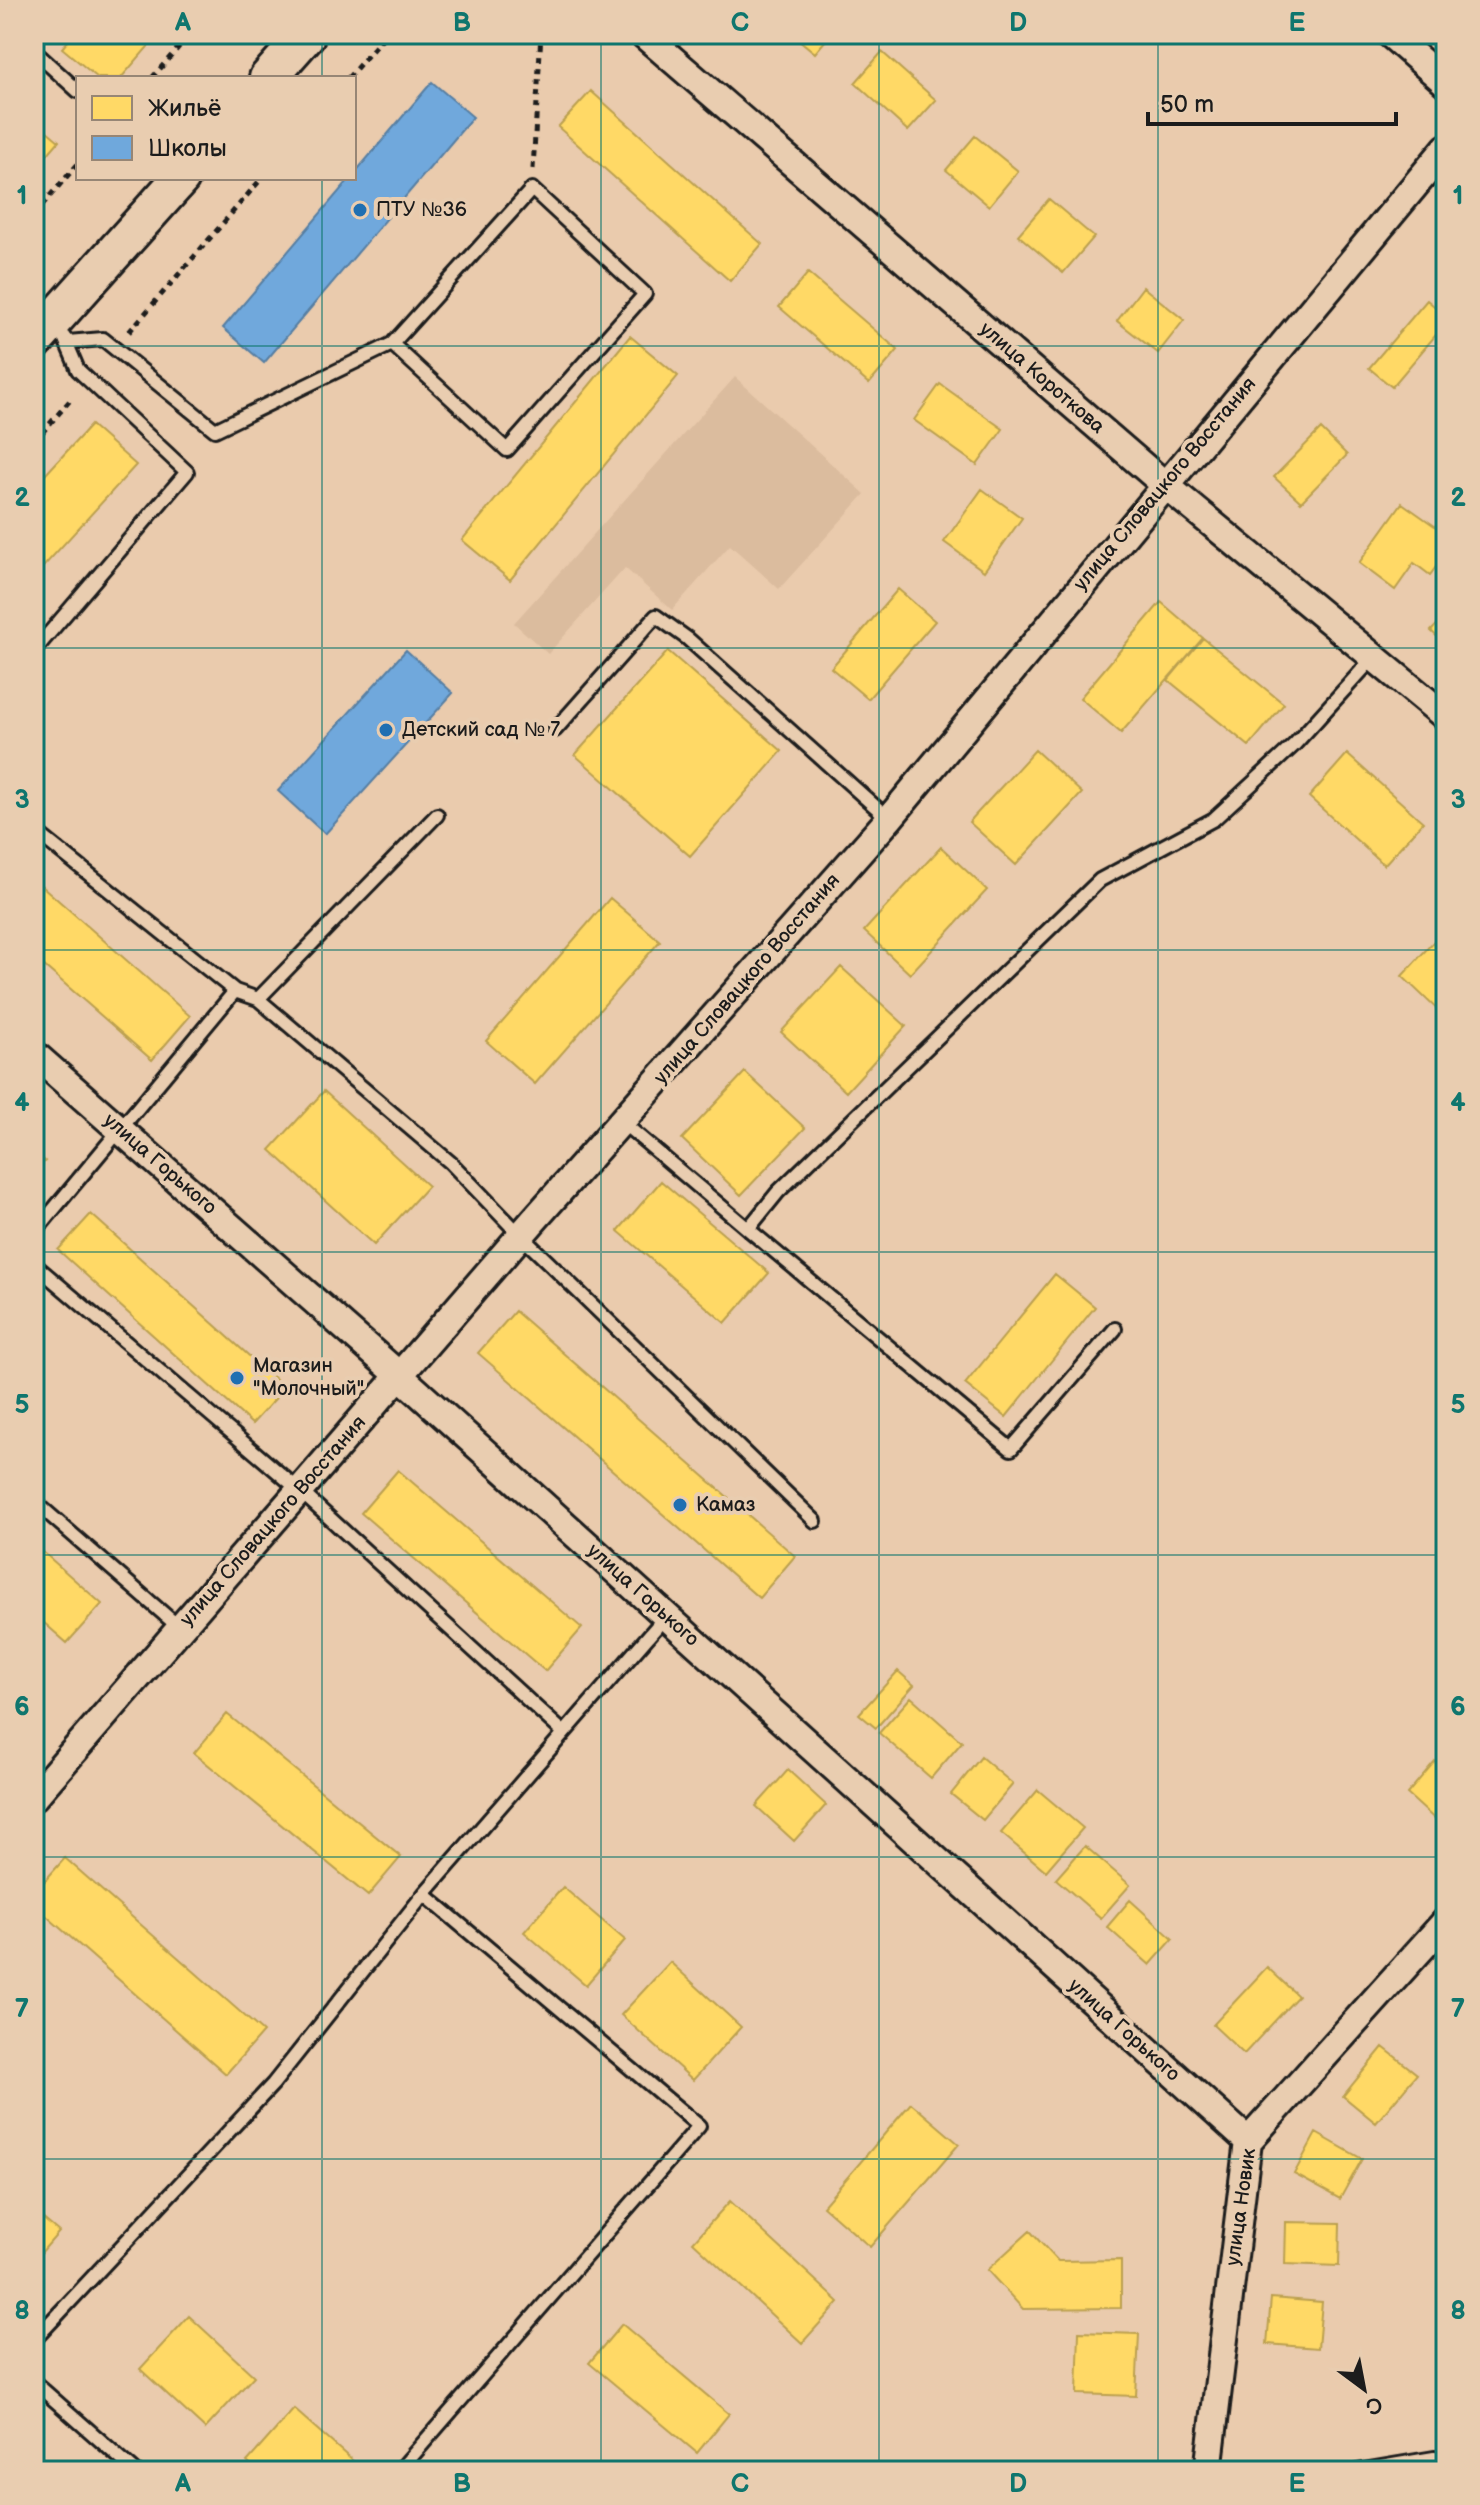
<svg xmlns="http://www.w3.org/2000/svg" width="1480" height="2505" viewBox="0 0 1480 2505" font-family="'Balsamiq Sans',sans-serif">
	<rect width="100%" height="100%" fill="#eacbad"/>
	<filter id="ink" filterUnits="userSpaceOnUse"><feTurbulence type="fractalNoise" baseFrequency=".0125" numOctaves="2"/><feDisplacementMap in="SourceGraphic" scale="16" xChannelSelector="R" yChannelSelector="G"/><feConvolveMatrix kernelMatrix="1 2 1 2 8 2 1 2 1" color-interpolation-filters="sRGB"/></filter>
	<g filter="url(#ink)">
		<!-- built -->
		<path fill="#dbbc9e" d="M735 377 865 494 779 589 730 545 672 610 625 568 548 654 514 623Z"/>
		<!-- homes -->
		<path fill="#ffd966" stroke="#bba050" stroke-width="2" d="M74 34H159L121 78H98L62 48Z
			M792 34H831L815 53Z
			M882 52 936 100 908 131 855 83Z
			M591 91 762 244 730 281 558 127Z
			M34 120 59 141 34 170Z
			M975 136 1018 171 989 206 946 170Z
			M1049 199 1094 237 1063 273 1018 235Z
			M808 273 898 350 869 384 779 307Z
			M1143 287 1184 320 1158 353 1117 321Z
			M1427 300 1446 316V323L1392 387 1369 368Z
			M630 336 678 376 510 580 462 540Z
			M940 384 1003 429 977 465 914 420Z
			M91 425 136 465 34 577V487Z
			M1321 429 1347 455 1301 502 1274 477Z
			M982 489 1022 518 984 571 944 542Z
			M1402 503 1446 534V553L1430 575 1414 563 1395 590 1359 563Z
			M898 589 935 621 868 699 831 668Z
			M1161 602 1203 638 1121 733 1080 698Z
			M1446 615V645L1431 631Z
			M1203 638 1284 704 1249 746 1168 680Z
			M668 651 782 751 690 856 575 755Z
			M1035 750 1082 793 1016 865 969 822Z
			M1347 754 1423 822 1384 865 1309 797Z
			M941 847 987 890 910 974 864 931Z
			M34 879 190 1016 152 1060 34 957Z
			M610 898 660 941 535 1084 486 1041Z
			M1436 939 1446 948V1018L1402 976Z
			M841 967 906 1026 846 1092 781 1032Z
			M745 1072 805 1128 741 1195 682 1139Z
			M324 1091 428 1186 374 1245 270 1150Z
			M34 1152 45 1161 34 1173Z
			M661 1181 769 1273 725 1323 618 1231Z
			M91 1214 285 1388 252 1424 58 1250Z
			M1055 1274 1095 1307 1006 1417 965 1384Z
			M515 1311 795 1556 759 1598 478 1353Z
			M398 1470 582 1628 545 1671 361 1513Z
			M34 1544 102 1604 67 1643 34 1614Z
			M898 1671 914 1685 876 1728 859 1714Z
			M911 1697 962 1742 931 1778 879 1733Z
			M227 1714 401 1857 368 1896 194 1753Z
			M981 1757 1013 1784 983 1820 951 1794Z
			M1435 1761 1446 1771V1813L1438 1822 1407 1794Z
			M788 1770 826 1805 794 1841 756 1806Z
			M1038 1790 1083 1828 1046 1871 1001 1833Z
			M1085 1846 1130 1885 1101 1918 1056 1879Z
			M65 1858 263 2032 226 2074 34 1905V1893Z
			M563 1887 625 1940 586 1985 524 1932Z
			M1130 1900 1173 1939 1150 1965 1107 1927Z
			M670 1962 741 2027 693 2080 621 2015Z
			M1267 1967 1298 1996 1244 2054 1213 2025Z
			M1383 2047 1417 2074 1376 2123 1343 2096Z
			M911 2103 959 2144 870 2247 823 2206Z
			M1316 2133 1362 2159 1340 2199 1294 2174Z
			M730 2201 839 2302 802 2343 693 2242Z
			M34 2211 59 2232 34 2261Z
			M1286 2222 1340 2223 1339 2266 1285 2264Z
			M1030 2231 1058 2261 1121 2260V2308L1023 2309 987 2270Z
			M1271 2298 1322 2302 1318 2348 1267 2344Z
			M189 2316 254 2376 205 2429 140 2369Z
			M622 2324 729 2414 697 2453 589 2363Z
			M1079 2332 1139 2334 1136 2396 1077 2394Z
			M294 2409 362 2469 361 2471H257L247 2462Z
			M34 2451 57 2471H34Z"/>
		<!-- schools -->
		<path fill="#6fa8dc" stroke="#567ea2" stroke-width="2" d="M432 82 473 117 264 363 223 328Z
			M406 650 453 693 325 834 278 791Z"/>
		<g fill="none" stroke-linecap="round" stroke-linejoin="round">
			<!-- service casing -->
			<g stroke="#1c1c1c" stroke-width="18">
				<path id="service" d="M34 51 78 91
					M68 342 103 339 215 430 392 344 532 189 645 294 507 450 392 344
					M34 651 187 472 78 370 64 337
					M555 730 656 616 688 639 889 819
					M34 830 235 991
					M258 999 437 815
					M622 1122 748 1229 778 1192 1100 880 1214 819 1294 745 1374 657
					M748 1229 1011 1449 1115 1329
					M34 1233 235 991 258 999 451 1163 521 1236 815 1521
					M34 1264 299 1490 564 1733
					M34 1501 180 1628
					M34 2340 273 2084 424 1894
					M34 2382 135 2471
					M399 2471 699 2126 424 1894 666 1616
					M1357 2471 1434 2458 1446 2460"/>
			</g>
			<!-- minor casing -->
			<g stroke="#1c1c1c" stroke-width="32">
				<path id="minor" d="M643 34 1164 484 1446 717
					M1390 34 1446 83
					M34 1054 400 1376 1248 2141
					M34 1797 534 1220 889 819 1446 148
					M1208 2471 1248 2141 1446 1921"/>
			</g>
			<!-- secondary casing -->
			<g stroke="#1c1c1c" stroke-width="42">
				<path id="secondary" d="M268 78 307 34
					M34 342 181 178"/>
			</g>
			<!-- path -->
			<path stroke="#1c1c1c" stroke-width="5" stroke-dasharray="6 6" stroke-linecap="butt" d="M152 78 190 34
				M348 78 386 34
				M533 169 541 34
				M34 214 78 164
				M129 332 262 178
				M34 442 73 397"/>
			<!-- service -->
			<use href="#service" stroke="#e9cdb0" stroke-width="12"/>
			<!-- minor -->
			<use href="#minor" stroke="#e9cdb0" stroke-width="26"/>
			<!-- secondary -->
			<use href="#secondary" stroke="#e9cdb0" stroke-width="36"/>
		</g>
	</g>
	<!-- grid -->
	<path fill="none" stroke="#0f766e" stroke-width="2" stroke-opacity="0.55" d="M322 34V78M601 34V2471M879 34V2471M1158 34V2471M322 178V2471M34 346H1446M34 648H1446M34 950H1446M34 1252H1446M34 1555H1446M34 1857H1446M34 2159H1446"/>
	<!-- markers -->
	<g fill="#1f6fb2" stroke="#e9cdb0" stroke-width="3">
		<circle cx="360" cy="210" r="8"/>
		<circle cx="386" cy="730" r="8"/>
		<circle cx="237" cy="1378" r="8"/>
		<circle cx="680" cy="1505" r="8"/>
	</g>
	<g text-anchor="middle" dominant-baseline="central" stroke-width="8" stroke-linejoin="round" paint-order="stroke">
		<!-- poi labels -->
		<g font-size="20" fill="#1c1c1c" stroke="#e9cdb0" text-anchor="start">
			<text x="376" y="210">ПТУ №36</text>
			<text x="402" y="730">Детский сад № 7</text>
			<text x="253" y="1366">Магазин<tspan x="253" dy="23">"Молочный"</tspan></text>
			<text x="696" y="1505">Камаз</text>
		</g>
		<!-- street labels -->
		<g font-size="20" fill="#1c1c1c" stroke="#e9cdb0">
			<text transform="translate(1042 378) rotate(41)">улица Короткова</text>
			<text transform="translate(1165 484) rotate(-50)">улица Словацкого Восстания</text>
			<text transform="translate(747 979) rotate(-49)">улица Словацкого Восстания</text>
			<text transform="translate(160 1164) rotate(41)">улица Горького</text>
			<text transform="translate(273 1521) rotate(-49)">улица Словацкого Восстания</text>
			<text transform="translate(643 1595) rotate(42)">улица Горького</text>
			<text transform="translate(1124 2030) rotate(42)">улица Горького</text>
			<text transform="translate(1241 2207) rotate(-82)">улица Новик</text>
		</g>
	</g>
	<!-- margin -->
	<rect width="1480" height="2505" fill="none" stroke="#e9cdb0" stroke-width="88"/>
	<!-- legend -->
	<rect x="76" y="76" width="280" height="104" fill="#e9cdb0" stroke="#978675" stroke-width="2"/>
	<rect x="92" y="96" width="40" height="24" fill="#ffd966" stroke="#978675" stroke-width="2"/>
	<text x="148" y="116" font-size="24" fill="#1c1c1c">Жильё</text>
	<rect x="92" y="136" width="40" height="24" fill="#6fa8dc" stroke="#978675" stroke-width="2"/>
	<text x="148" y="156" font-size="24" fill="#1c1c1c">Школы</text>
	<!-- north arrow -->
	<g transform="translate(1364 2389) rotate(148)" stroke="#e9cdb0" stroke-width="6" paint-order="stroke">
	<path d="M0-6L14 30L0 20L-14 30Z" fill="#1c1c1c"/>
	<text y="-12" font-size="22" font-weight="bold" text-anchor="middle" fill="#1c1c1c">С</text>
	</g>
	<!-- scale -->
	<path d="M1148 112v12h248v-12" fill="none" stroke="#1c1c1c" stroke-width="4"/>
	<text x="1160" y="112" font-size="24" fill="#1c1c1c" stroke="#e9cdb0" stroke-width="6" paint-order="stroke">50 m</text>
	<rect x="44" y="44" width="1392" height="2417" fill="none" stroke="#0f766e" stroke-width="3"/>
	<g font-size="26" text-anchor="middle" font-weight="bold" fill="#0f766e">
		<text x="183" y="31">A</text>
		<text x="462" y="31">B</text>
		<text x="740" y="31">C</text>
		<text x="1018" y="31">D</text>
		<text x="1297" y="31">E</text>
		<text x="22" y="204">1</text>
		<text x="1458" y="204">1</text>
		<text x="22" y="506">2</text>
		<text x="1458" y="506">2</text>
		<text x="22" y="808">3</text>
		<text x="1458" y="808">3</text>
		<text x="22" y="1111">4</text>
		<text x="1458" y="1111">4</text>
		<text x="22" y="1413">5</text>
		<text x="1458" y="1413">5</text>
		<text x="22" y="1715">6</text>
		<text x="1458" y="1715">6</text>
		<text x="22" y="2017">7</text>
		<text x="1458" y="2017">7</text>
		<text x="22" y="2319">8</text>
		<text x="1458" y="2319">8</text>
		<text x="183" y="2492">A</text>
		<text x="462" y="2492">B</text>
		<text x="740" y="2492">C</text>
		<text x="1018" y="2492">D</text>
		<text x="1297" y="2492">E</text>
	</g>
</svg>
